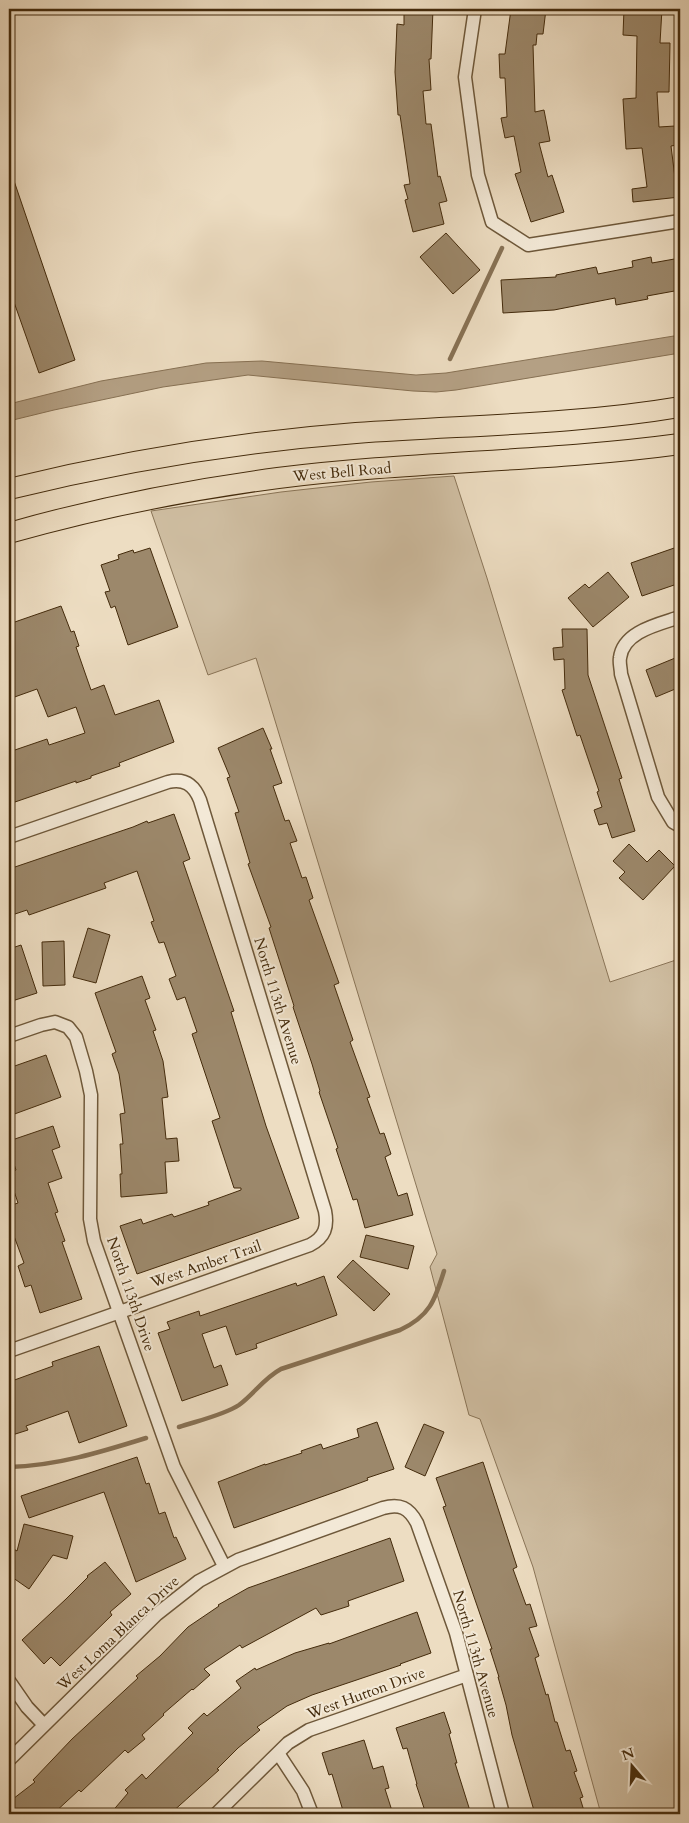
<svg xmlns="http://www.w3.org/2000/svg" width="689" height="1823" viewBox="0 0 689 1823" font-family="Cardo,serif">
	<rect width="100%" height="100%" fill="#edddc2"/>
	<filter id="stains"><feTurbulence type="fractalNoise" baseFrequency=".004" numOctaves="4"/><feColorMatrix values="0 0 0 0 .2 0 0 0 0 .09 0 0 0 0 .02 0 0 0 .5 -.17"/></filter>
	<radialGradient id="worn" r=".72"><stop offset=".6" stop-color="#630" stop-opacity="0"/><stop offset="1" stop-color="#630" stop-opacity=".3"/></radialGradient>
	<!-- green -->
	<path fill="#d0bfa3" stroke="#8a7558" d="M454 476 487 578 610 982 679 959 680 954V1814H601L533 1567 480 1419 469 1415 430 1267 437 1254 256 658 208 675 151 511 281 492 371 482Z"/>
	<!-- water -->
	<path fill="#b4a084" stroke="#877154" d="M680 335V353L456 390 436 392 413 391 248 375 163 387 54 410 9 421V404L101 381 206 363 262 361 416 375 446 373Z"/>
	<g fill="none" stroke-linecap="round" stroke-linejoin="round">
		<!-- stream -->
		<path stroke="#877154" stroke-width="4.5" d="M450 359 502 248
			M179 1427C197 1421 224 1415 239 1405 254 1394 264 1378 281 1369L400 1330C430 1316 435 1300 444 1271
			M9 1467C56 1466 101 1452 146 1438"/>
	</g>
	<!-- building -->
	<path fill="#9c886b" stroke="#442b0c" d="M404 9H433L431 59H429L431 90 423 91 426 124H431L438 177 440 176 447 201 439 203 444 224 413 232 405 200 408 199 404 185 410 184 400 115H398L395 72 397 24 404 25Z
		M511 9H546L543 34H537L536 45H533L535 112 544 110 550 141 539 143 548 177 552 175 564 212 531 222 515 174 521 172 514 136 505 138 501 118 507 117 505 78H500L499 54H505Z
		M624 9H662L660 43H670L669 92H657L659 127 675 126 677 145 671 146 675 178H680V197L633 202 632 189 647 187 642 148 626 149 623 99 636 98 637 36 623 35Z
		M9 172H11L75 360 39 373 9 288Z
		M446 233 480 270 453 294 420 257Z
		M651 257 652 263 680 258V290L647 296 648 299 616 305 615 298 554 310 503 313 501 280 556 277V275L596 267 598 274 633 267 632 261Z
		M680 546V583L642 596 631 563Z
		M150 548 178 627 128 645 115 606 111 608 105 592 110 591 101 565 119 559 118 555 133 550 134 553Z
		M608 572 629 597 593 627 568 598 585 584 589 588Z
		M61 606 71 632 74 631 79 646 76 647 91 690 104 685 115 715 159 700 174 742 119 763 120 766 91 776V778L76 783V781L15 802 9 785V752L47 739 49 745 85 733 76 707 48 717 37 689 9 699V624Z
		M562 629H587L588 675 622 778 619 779 635 831 612 838 607 823 599 825 594 810 602 807 597 792 599 791 580 735 577 736 562 690 565 689 564 659 554 660 553 648 563 647Z
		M680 656V687L656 697 646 670Z
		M263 728 272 749H270L282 783 273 786 285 821 289 820 297 841 290 843 302 878 306 877 313 898 309 900 339 983 334 985 353 1040 350 1042 370 1097 367 1098 380 1134 384 1133 391 1154 385 1157 398 1196 407 1193 413 1215 365 1228 357 1199 353 1200 336 1149 338 1148 319 1092 320 1091 312 1064 293 1007 294 1006 269 928 271 927 248 864 250 863 235 813 239 812 227 778 230 777 218 748Z
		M174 814 190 859 183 862 234 1011 231 1012 266 1126 299 1218 137 1274 120 1226 141 1219 143 1224 172 1214 174 1217 209 1205 208 1202 241 1190V1188H234L212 1121 220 1118 192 1034 197 1032 185 997 177 1000 169 979 176 976 164 942 159 943 151 922 154 921 137 871 104 883 106 888 29 915 27 910 9 916V869L133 827 147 821 148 823Z
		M629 844 647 862 659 850 675 866 643 900 619 878 625 872 613 861Z
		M88 928 110 935 96 983 73 977Z
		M64 941 65 985 43 986 42 942Z
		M21 945 37 993 9 1002V949Z
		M142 976 150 998 145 1000 156 1030 153 1031 163 1061 168 1097 162 1098 166 1139 177 1138 179 1161 165 1162 167 1193 121 1197 120 1174H122L120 1144H123L120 1114 125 1113 119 1074 112 1054 116 1052 95 993Z
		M46 1055 61 1097 9 1116V1068Z
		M53 1126 60 1147 52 1150 62 1178 48 1183 58 1212 55 1213 65 1241 62 1242 82 1299 40 1313 31 1285 25 1287 18 1266 24 1263 11 1228 9 1229V1206L18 1203 9 1176V1173L16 1170 9 1149V1141Z
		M366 1235 414 1246 408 1269 360 1257Z
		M353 1260 390 1294 374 1311 337 1277Z
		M324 1276 337 1315 256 1344 257 1348 236 1355 226 1326 202 1334 214 1368 221 1365 228 1385 182 1401 158 1333 170 1329 167 1322 199 1311 200 1316 296 1283 297 1286Z
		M99 1346 127 1426 79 1443 68 1411 26 1426 28 1430 9 1436V1382L53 1366 52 1362Z
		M377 1422 394 1469 367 1478 368 1480 338 1491 234 1528 218 1482 265 1464V1465L302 1453 301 1451 321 1444 323 1449 359 1437 357 1429Z
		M424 1424 444 1432 425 1476 405 1467Z
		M137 1457 146 1484 149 1483 159 1514 165 1512 174 1538 176 1537 186 1559 136 1582 104 1492 29 1518 21 1496Z
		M483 1462 517 1567 513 1569 526 1605 530 1604 537 1626 529 1628 539 1656 535 1658 546 1695 548 1694 555 1722H557L566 1751 570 1750 577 1771 574 1772 583 1797 580 1798 585 1814H535L512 1735 506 1705 498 1677H499L490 1649H492L443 1507 446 1506 436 1478Z
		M24 1524 73 1536 67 1559 53 1555 29 1589 9 1575V1546L17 1551Z
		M390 1538 404 1581 348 1601 349 1606 321 1615 316 1608 242 1648 240 1645 204 1669 210 1675 193 1690 192 1689 163 1714 164 1715 142 1735 145 1739 128 1753 125 1750 81 1792 79 1790 53 1814H15L9 1806V1802L35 1782 33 1780 72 1739 138 1678 136 1676 160 1656 188 1627 219 1606 218 1605 248 1588Z
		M105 1562 131 1594 110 1612 112 1615 60 1666 51 1657 44 1664 22 1640 66 1599 88 1577 87 1576Z
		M417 1612 431 1653 400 1664 401 1665 312 1695 287 1706 257 1727 260 1730 238 1748 217 1769 219 1770 170 1814H110L128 1793 125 1790 142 1774 146 1779 193 1733 188 1728 204 1713 207 1716 241 1688 236 1681 255 1668 256 1670 295 1653 329 1643V1644Z
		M444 1712 451 1733 449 1734 457 1763H455L471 1814H426L416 1784H417L407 1748 403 1749 396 1728Z
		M364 1740 373 1769 383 1766 389 1788 385 1789 393 1814H344L332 1774 329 1775 322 1753Z"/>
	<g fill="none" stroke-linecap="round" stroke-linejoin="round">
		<!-- minor casing -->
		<g stroke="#6e583a" stroke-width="15">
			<path id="minor" d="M475 9 465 77 478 175 492 222 528 245 680 221
				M680 617C660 624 623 631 620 658 619 663 621 669 621 674L658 797 673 822 680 826
				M9 837 168 782C184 778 194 785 200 800L325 1211C328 1227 325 1237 310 1245L9 1351
				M9 1036 41 1025 55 1022 68 1027 76 1037 86 1071 91 1095 90 1219 94 1241 174 1467 224 1566
				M9 1681 27 1707 44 1725
				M278 1753 303 1791 312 1814
				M9 1760 157 1614 199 1581 238 1560 383 1508C400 1503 409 1508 417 1523L456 1633 503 1814
				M216 1814 288 1743 309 1730 467 1675"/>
		</g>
		<!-- primary casing -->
		<g stroke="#442b0c" stroke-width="22">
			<path id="primary" d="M9 489C123 461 238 442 356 433 464 425 573 425 680 407
				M9 533C97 508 187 490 278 478 412 461 547 462 680 444"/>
		</g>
		<!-- minor -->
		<use href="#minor" stroke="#f3e9d7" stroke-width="12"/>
		<!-- primary -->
		<use href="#primary" stroke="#edddc2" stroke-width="20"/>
	</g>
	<g text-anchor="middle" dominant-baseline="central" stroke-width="4" stroke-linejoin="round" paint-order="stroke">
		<!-- street labels -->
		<g font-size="15" fill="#442b0c" stroke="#f3e9d7">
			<text transform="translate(342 472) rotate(-5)">West Bell Road</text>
			<text transform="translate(278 1001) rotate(73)">North 113th Avenue</text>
			<text transform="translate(206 1264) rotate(-19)">West Amber Trail</text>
			<text transform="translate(131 1294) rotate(71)">North 113th Drive</text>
			<text transform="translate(118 1633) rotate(-43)">West Loma Blanca Drive</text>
			<text transform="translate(476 1654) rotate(74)">North 113th Avenue</text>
			<text transform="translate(366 1693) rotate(-20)">West Hutton Drive</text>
		</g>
	</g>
	<!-- margin -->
	<rect width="689" height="1823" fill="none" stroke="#edddc2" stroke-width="30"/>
	<rect x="10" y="10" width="669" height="1803" fill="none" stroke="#442b0c" stroke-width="2.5"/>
	<rect x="15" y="15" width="659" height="1793" fill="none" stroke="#442b0c"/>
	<!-- north arrow -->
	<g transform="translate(632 1766) rotate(341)" stroke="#f3e9d7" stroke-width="4" paint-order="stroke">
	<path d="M0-4L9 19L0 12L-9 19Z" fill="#442b0c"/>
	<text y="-8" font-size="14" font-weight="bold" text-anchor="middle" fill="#442b0c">N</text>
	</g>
	<rect width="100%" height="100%" filter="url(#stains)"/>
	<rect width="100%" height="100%" fill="url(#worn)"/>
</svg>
